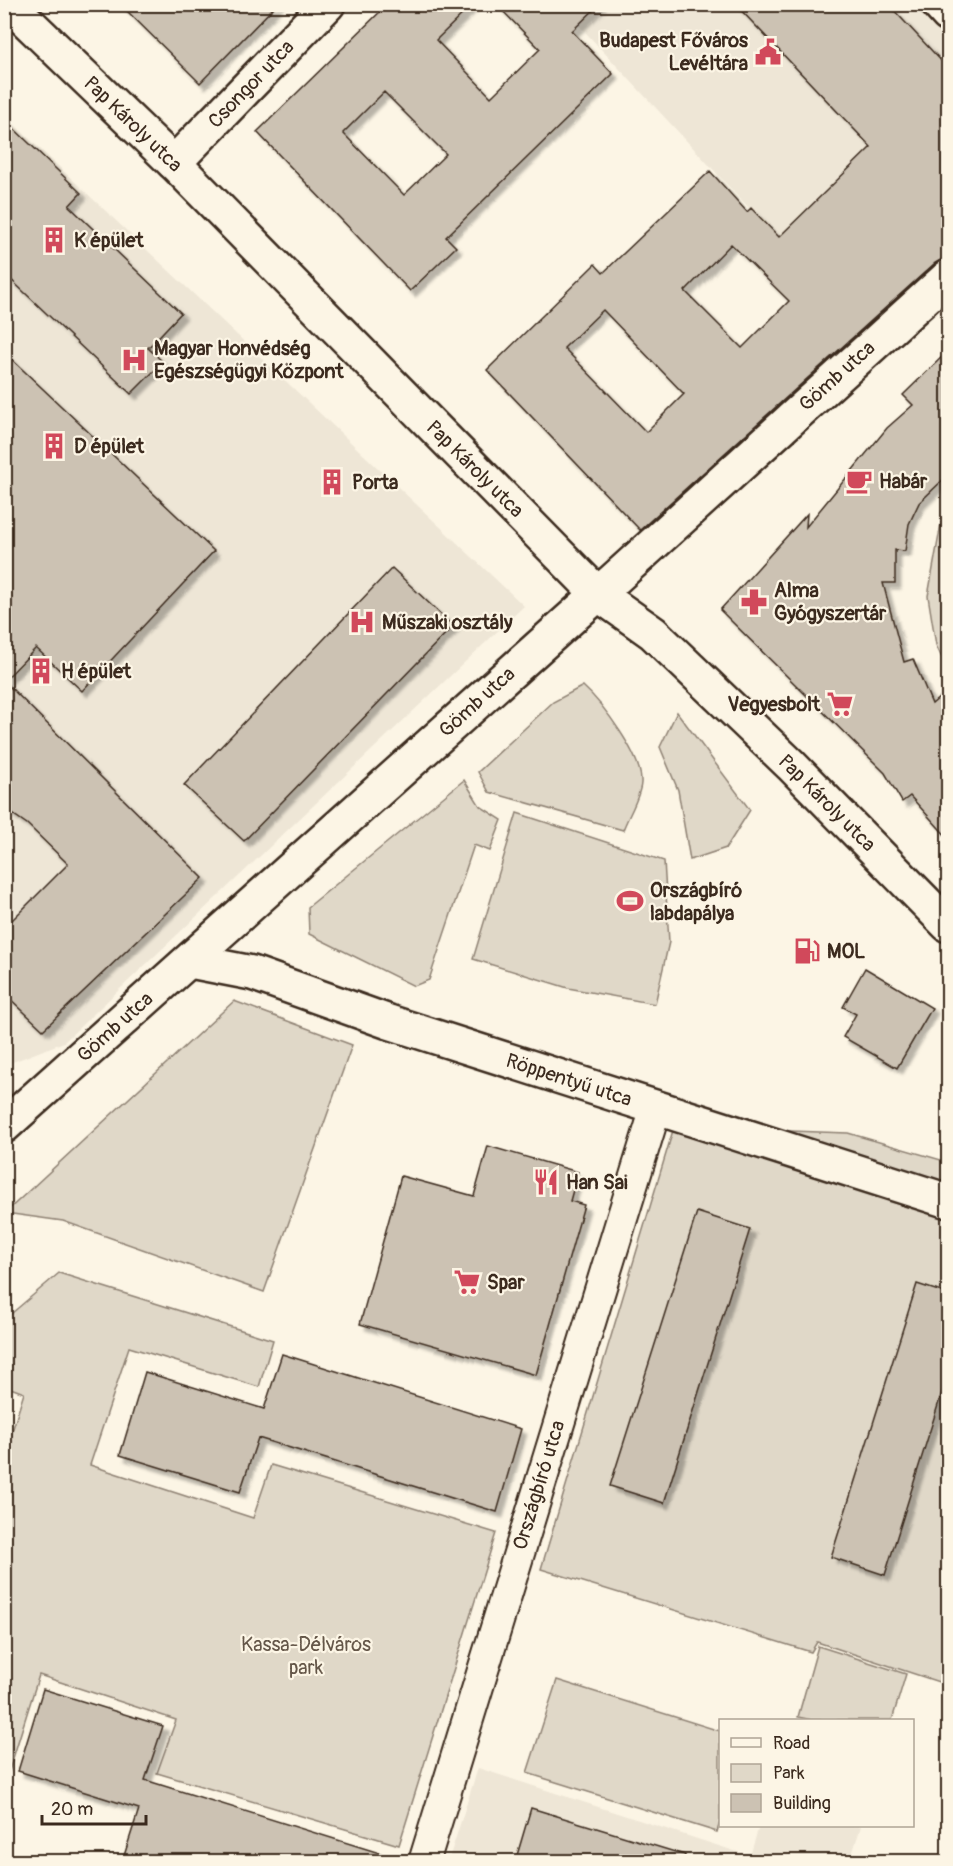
<svg xmlns="http://www.w3.org/2000/svg" width="953" height="1866" viewBox="0 0 953 1866" font-family="Pangolin,sans-serif">
	<defs>
		<filter id="shadow"><feDropShadow dx="5.5" dy="5.5" stdDeviation="1.5" flood-color="#0004"/></filter>
	</defs>
	<rect width="100%" height="100%" fill="#fcf5e5"/>
	<filter id="ink" filterUnits="userSpaceOnUse"><feTurbulence type="fractalNoise" baseFrequency=".0167" numOctaves="2"/><feDisplacementMap in="SourceGraphic" scale="12" xChannelSelector="R" yChannelSelector="G"/><feConvolveMatrix kernelMatrix="1 2 1 2 8 2 1 2 1" color-interpolation-filters="sRGB"/></filter>
	<g filter="url(#ink)">
		<!-- built -->
		<path fill="#eee6d6" d="M560 5H948V299L886 355Z
			M4 115 524 606 64 1042 5 1065Z
			M478 1768 750 1856 759 1826H861L850 1861 448 1862Z"/>
		<!-- green -->
		<path fill="#e0d8c8" stroke="#8e8173" stroke-width="1.5" d="M948 514V671L936 645 928 596 941 524Z
			M583 686C602 703 643 757 641 783 640 798 628 816 623 830L489 792 478 772 553 702Z
			M677 712 750 810 726 848 690 860 678 790 660 747Z
			M464 780 480 806 502 820 490 851 474 845 429 980 414 986 309 934 308 907Z
			M517 813 664 861 669 942 655 1004 568 988 473 959Z
			M234 1001 352 1045 264 1292 63 1221 5 1213Z
			M674 1127 848 1133 948 1162V1685L817 1642 811 1652 541 1569Z
			M59 1273 273 1340 259 1387 129 1347 90 1465 253 1518 271 1465 496 1533 399 1845 157 1773 176 1720 39 1675 9 1771 5 1770V1454L24 1393 5 1386V1319Z
			M818 1646 906 1674 892 1720H812L798 1717Z
			M557 1680 720 1731V1822L717 1832 527 1773Z"/>
		<!-- building -->
		<path fill="#ccc2b3" stroke="#3b2a1e" stroke-width="1.5" fill-rule="evenodd" filter="url(#shadow)" d="M120 4H277L200 83Z
			M388 4H473L436 40 491 97 540 49 496 4H600L572 31 613 74 446 237 456 247 410 291 257 132ZM384 92 446 154 404 195 343 133Z
			M735 4H888L948 68V256L935 263 640 530 487 370 595 264 603 273 710 171 747 212 751 208 779 237 871 147ZM731 244 789 301 742 348 685 291ZM603 310 684 394 646 432 564 348Z
			M4 119 81 193 69 206 181 313 148 348 163 362 131 394 4 273Z
			M948 351V475L919 503 909 524 905 551 895 550V583H883L904 662 913 659 932 704 948 690V838L910 796 902 802 885 773 720 610 807 514 806 527 887 428 913 405 903 395Z
			M4 352 214 551 82 691 36 648 4 681Z
			M392 568 453 626 244 841 184 785Z
			M4 681 203 878 43 1030 4 993V928L68 864 27 824 4 808Z
			M865 968 932 1008 897 1068 843 1037 856 1014 843 1007Z
			M488 1146 578 1172 570 1201 584 1205 536 1375 360 1324 401 1176 474 1196Z
			M697 1212 750 1229 664 1503 610 1486Z
			M917 1284 948 1294V1373L885 1575 831 1557Z
			M282 1354 521 1429 497 1512 258 1438 240 1492 120 1455 145 1372 264 1409Z
			M43 1689 163 1726 145 1780 386 1855 385 1862H122L139 1809 18 1771Z
			M531 1808 685 1855 684 1862H515Z"/>
		<g fill="none" stroke-linecap="round" stroke-linejoin="round">
			<!-- pedestrian casing -->
			<g stroke="#3b2a1e" stroke-width="34">
				<path id="pedestrian" d="M424 1862 656 1108"/>
			</g>
			<!-- minor casing -->
			<g stroke="#3b2a1e" stroke-width="38">
				<path id="minor" d="M938 4 948 15
					M174 163 328 4
					M598 594 948 277
					M190 961 252 973 389 1022 948 1201"/>
			</g>
			<!-- tertiary casing -->
			<g stroke="#3b2a1e" stroke-width="38">
				<path id="tertiary" d="M9 4 174 163 598 594 653 633 791 765 948 925
					M4 1126 598 594"/>
			</g>
			<!-- pedestrian -->
			<use href="#pedestrian" stroke="#fcf5e5" stroke-width="30"/>
			<!-- minor -->
			<use href="#minor" stroke="#fcf5e5" stroke-width="33"/>
			<!-- tertiary -->
			<use href="#tertiary" stroke="#fcf5e5" stroke-width="33"/>
		</g>
	</g>
	<!-- icons -->
	<defs>
		<g id="civic-bare" transform="scale(2.07)"><path d="M-.6-6.5H3V-4.5H.6V-3L4-1V1h2V6H-6V1h2V-1L-.6-3ZM-1.2 2.5V6h2.4V2.5Z" fill="#d1495b" stroke="#fcf5e5" stroke-width="2.5" paint-order="stroke"/></g>
		<g id="building-bare" transform="scale(2.07)"><path d="M-4-6H4V6H1V3H-1V6H-4ZM-2.5-4.3h1.7v1.8h-1.7ZM.8-4.3h1.7v1.8H.8ZM-2.5-1h1.7V.8h-1.7ZM.8-1h1.7V.8H.8Z" fill="#d1495b" stroke="#fcf5e5" stroke-width="2.5" paint-order="stroke"/></g>
		<g id="hospital-bare" transform="scale(2.07)"><path d="M-5-5h3v3.5h4V-5h3V5h-3V1.5h-4V5h-3Z" fill="#d1495b" stroke="#fcf5e5" stroke-width="2.5" paint-order="stroke"/></g>
		<g id="cafe-bare" transform="scale(2.07)"><path d="M-5.5-4.5H6V0H3Q3 3.5 0 3.5H-2.5Q-5.5 3.5-5.5 0ZM3-3.2v2h1.7v-2ZM-6 4.5H4V6H-6Z" fill="#d1495b" stroke="#fcf5e5" stroke-width="2.5" paint-order="stroke"/></g>
		<g id="pharmacy-bare" transform="scale(2.07)"><path d="M-2-6h4v4h4v4h-4v4h-4v-4h-4v-4h4Z" fill="#d1495b" stroke="#fcf5e5" stroke-width="2.5" paint-order="stroke"/></g>
		<g id="supermarket-bare" transform="scale(2.07)"><path d="M-6-5.5h2.5l.6 2H6L4.5 2H-2.5L-4.4-4H-6ZM-1.5 3.2a1.3 1.3 0 1 0 .1 0ZM3 3.2a1.3 1.3 0 1 0 .1 0Z" fill="#d1495b" stroke="#fcf5e5" stroke-width="2.5" paint-order="stroke"/></g>
		<g id="stadium-bare" transform="scale(2.07)"><path d="M0-5a6.5 5 0 1 0 0 10a6.5 5 0 1 0 0-10ZM-3.5-1.8h7v3.6h-7Z" fill="#d1495b" stroke="#fcf5e5" stroke-width="2.5" paint-order="stroke"/></g>
		<g id="fuel-bare" transform="scale(2.07)"><path d="M-5.5-6h7V0h2V4h1.3V-2.5L3-4.5l.8-.8L6-3V5H2.5V1h-1V6h-7ZM-4.2-4.7v3.2H.2V-4.7Z" fill="#d1495b" stroke="#fcf5e5" stroke-width="2.5" paint-order="stroke"/></g>
		<g id="restaurant-bare" transform="scale(2.07)"><path d="M-5-6h1v4h1v-4h1v4h1v-4h1v5L-1.5 .5V6h-2V.5L-5-1ZM5-6V6H3V1.5H1.5Q1.5-4 5-6Z" fill="#d1495b" stroke="#fcf5e5" stroke-width="2.5" paint-order="stroke"/></g>
	</defs>
	<g fill-rule="evenodd">
		<use href="#civic-bare" x="768" y="52"/>
		<use href="#building-bare" x="54" y="240"/>
		<use href="#hospital-bare" x="134" y="360"/>
		<use href="#building-bare" x="54" y="446"/>
		<use href="#cafe-bare" x="859" y="481"/>
		<use href="#building-bare" x="332" y="482"/>
		<use href="#pharmacy-bare" x="754" y="602"/>
		<use href="#hospital-bare" x="362" y="622"/>
		<use href="#building-bare" x="41" y="671"/>
		<use href="#supermarket-bare" x="840" y="704"/>
		<use href="#stadium-bare" x="630" y="901"/>
		<use href="#fuel-bare" x="807" y="951"/>
		<use href="#restaurant-bare" x="546" y="1182"/>
		<use href="#supermarket-bare" x="467" y="1282"/>
	</g>
	<g text-anchor="middle" dominant-baseline="central" stroke-width="4.5" stroke-linejoin="round" paint-order="stroke">
		<!-- poi labels -->
		<g font-size="20" font-weight="bold" fill="#3b2a1e" stroke="#fcf5e5" text-anchor="start">
			<text x="748" y="40" text-anchor="end">Budapest Főváros<tspan x="748" dy="23">Levéltára</tspan></text>
			<text x="74" y="240">K épület</text>
			<text x="154" y="348">Magyar Honvédség<tspan x="154" dy="23">Egészségügyi Központ</tspan></text>
			<text x="74" y="446">D épület</text>
			<text x="879" y="481">Habár</text>
			<text x="352" y="482">Porta</text>
			<text x="774" y="590">Alma<tspan x="774" dy="23">Gyógyszertár</tspan></text>
			<text x="382" y="622">Műszaki osztály</text>
			<text x="61" y="671">H épület</text>
			<text x="820" y="704" text-anchor="end">Vegyesbolt</text>
			<text x="650" y="890">Országbíró<tspan x="650" dy="23">labdapálya</tspan></text>
			<text x="827" y="951">MOL</text>
			<text x="566" y="1182">Han Sai</text>
			<text x="487" y="1282">Spar</text>
		</g>
		<!-- street labels -->
		<g font-size="20" fill="#3b2a1e" stroke="#fcf5e5">
			<text transform="translate(251 84) rotate(-46)">Csongor utca</text>
			<text transform="translate(133 124) rotate(44)">Pap Károly utca</text>
			<text transform="translate(837 376) rotate(-42)">Gömb utca</text>
			<text transform="translate(475 469) rotate(45)">Pap Károly utca</text>
			<text transform="translate(477 702) rotate(-42)">Gömb utca</text>
			<text transform="translate(827 803) rotate(45)">Pap Károly utca</text>
			<text transform="translate(115 1027) rotate(-42)">Gömb utca</text>
			<text transform="translate(569 1080) rotate(18)">Röppentyű utca</text>
			<text transform="translate(539 1485) rotate(-73)">Országbíró utca</text>
		</g>
		<!-- park labels -->
		<g font-size="20" fill="#645648" stroke="#fcf5e5">
			<text x="306" y="1644">Kassa-Délváros<tspan x="306" dy="23">park</tspan></text>
		</g>
	</g>
	<!-- margin -->
	<rect width="953" height="1866" fill="none" stroke="#fcf5e5" stroke-width="24"/>
	<rect x="12" y="12" width="929" height="1842" fill="none" stroke="#3b2a1e" stroke-width="2" filter="url(#ink)"/>
	<!-- legend -->
	<rect x="719" y="1719" width="195" height="108" fill="#fcf5e5" stroke="#afa495" stroke-width="1.5"/>
	<rect x="731" y="1738" width="30" height="9" fill="#fcf5e5" stroke="#afa495" stroke-width="1.5"/>
	<text x="773" y="1749" font-size="18" fill="#3b2a1e">Road</text>
	<rect x="731" y="1764" width="30" height="18" fill="#e0d8c8" stroke="#afa495" stroke-width="1.5"/>
	<text x="773" y="1779" font-size="18" fill="#3b2a1e">Park</text>
	<rect x="731" y="1794" width="30" height="18" fill="#ccc2b3" stroke="#afa495" stroke-width="1.5"/>
	<text x="773" y="1809" font-size="18" fill="#3b2a1e">Building</text>
	<!-- scale -->
	<path d="M42 1815v9h104v-9" fill="none" stroke="#3b2a1e" stroke-width="3"/>
	<text x="51" y="1815" font-size="18" fill="#3b2a1e" stroke="#fcf5e5" stroke-width="4.5" paint-order="stroke">20 m</text>
</svg>
